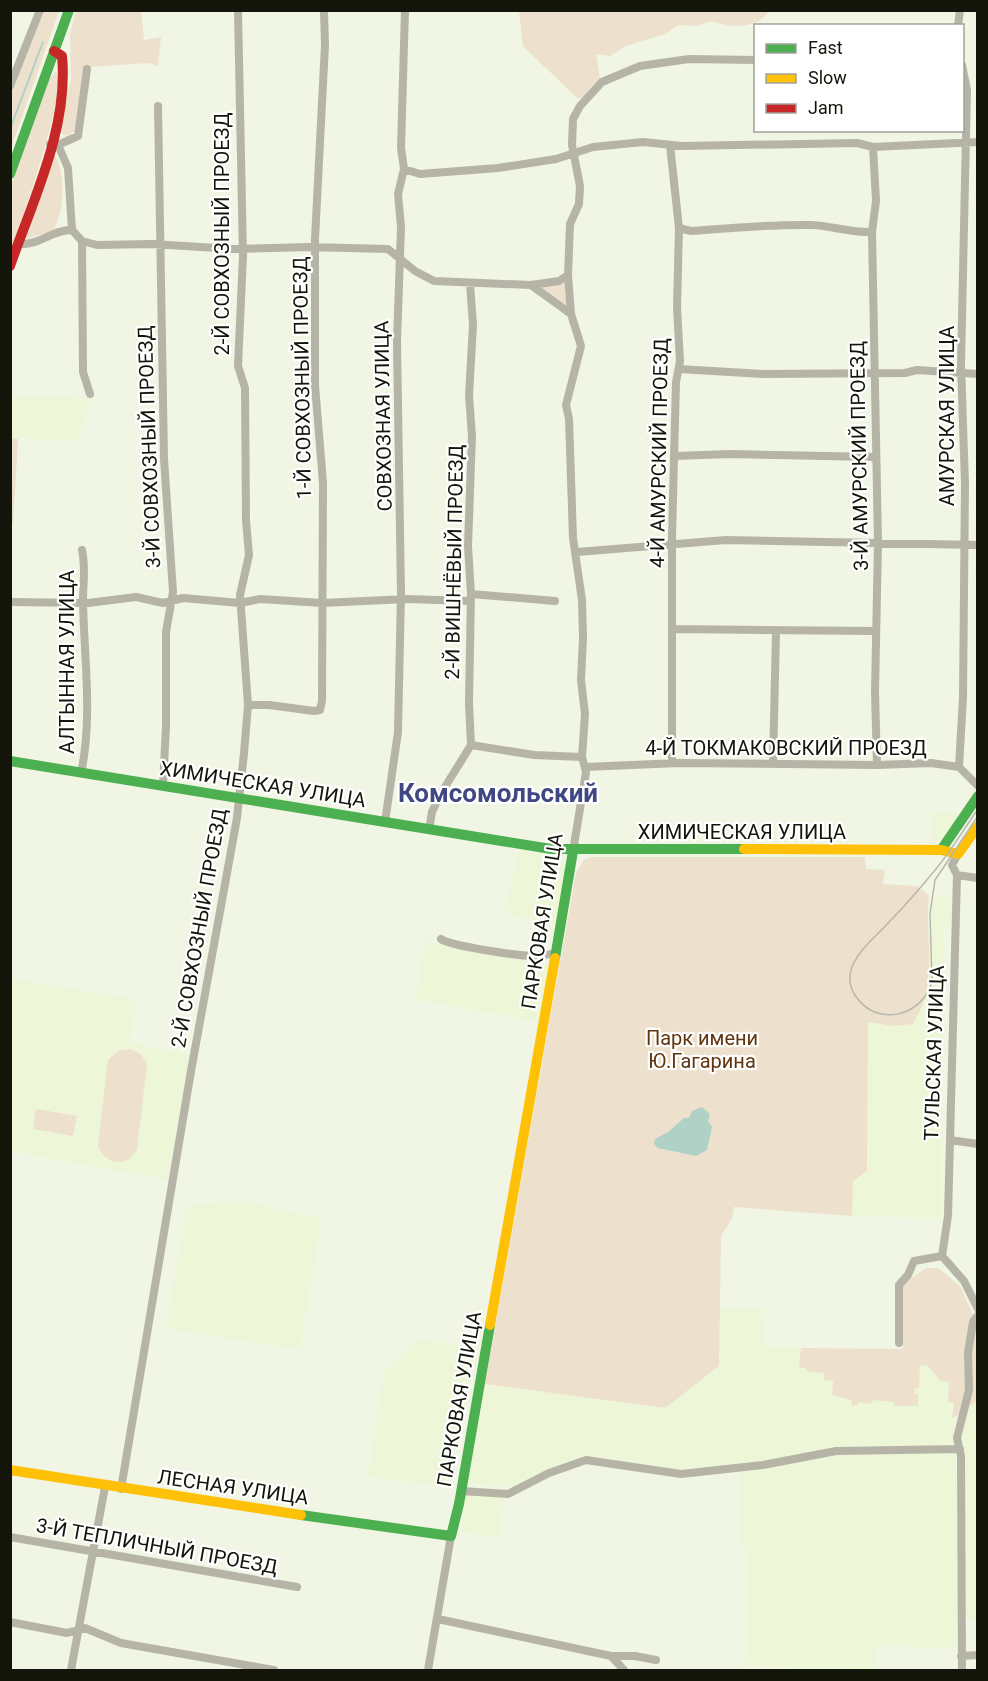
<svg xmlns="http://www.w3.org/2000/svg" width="988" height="1681" viewBox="0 0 988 1681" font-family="Roboto,sans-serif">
	<rect width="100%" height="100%" fill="#f0f5e4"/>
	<!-- built -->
	<path fill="#eef6d8" d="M11 396 91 398 78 441 11 438Z
		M933 813H962L944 839 934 843Z
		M519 850 553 855 567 868 557 925 505 913Z
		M929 895 953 896 951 927 944 928 941 1218 852 1216 853 1180 867 1171 868 1021 894 1026 926 992 929 983Z
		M425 941 550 962 539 1021 416 1000Z
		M10 978 136 999 129 1043 191 1055 167 1180 11 1151Z
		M245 1201 321 1219 300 1350 166 1329 187 1207 215 1202Z
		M721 1308 761 1309 764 1348H801L800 1367 805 1368 806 1371 824 1373 851 1400 871 1403V1400L894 1402 914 1394 915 1387H919L920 1365 928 1366 940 1381H949L948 1401 954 1403 952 1416 955 1417 954 1442 958 1478 960 1648 876 1646 875 1670 746 1666 747 1557 741 1541 742 1465 679 1469 594 1456 578 1459 519 1485 508 1487 468 1483 485 1384 665 1408 719 1366Z
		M420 1339 474 1349 451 1488 368 1476 384 1372Z
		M977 1401V1618L968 1619 965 1617 963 1446 961 1437 965 1410Z
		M465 1494 504 1497 499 1536 461 1533Z"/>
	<!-- green -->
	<path fill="#ede0cc" d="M43 11H59L11 148V94Z
		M76 11H141L144 40 161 37 158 66 148 63 89 67 75 131 67 136 62 134 59 128 71 80 70 33Z
		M519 11H769C757 30 730 28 711 21L698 26 679 25 665 34 626 46 610 56 596 54 600 79 581 98H577L523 46Z
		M56 71C68 93 20 223 11 252V186L49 80Z
		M54 153C66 172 65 211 53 231L25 239Z
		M565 280 567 306 539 287Z
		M11 438 18 439 13 524H10Z
		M591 857H865L866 869 885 870 883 884 916 886 929 895C924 944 940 979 913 1024L894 1026 868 1022 867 1171 853 1181 852 1216 734 1207 732 1218 721 1236 719 1366 665 1408 485 1384 576 873 584 860Z
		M130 1049 141 1054 147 1064 137 1150 128 1160C114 1165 102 1159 98 1145L108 1060 118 1051Z
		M36 1109 77 1116 73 1136 33 1129Z
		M926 1268H938L960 1286 973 1315 977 1318V1401L955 1417H952L954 1403 948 1402 949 1382 940 1381 928 1366 920 1365 919 1388H915L914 1394H918V1406H895L894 1402 872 1400 871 1404 859 1402V1405H852L851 1400 832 1395 833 1381 824 1380V1373L806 1371 805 1368 799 1367 801 1348 903 1349V1284Z"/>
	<!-- water -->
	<path fill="#afd1c6" d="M702 1107 710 1114 708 1121 712 1127 707 1150 696 1156 658 1148 654 1144 655 1139 668 1132 684 1118H689L692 1111Z"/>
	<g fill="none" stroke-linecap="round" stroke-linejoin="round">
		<!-- stream -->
		<path stroke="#afd1c6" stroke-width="2" d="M10 129 43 42"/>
		<!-- street -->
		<path stroke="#b5b4a7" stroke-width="8" d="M958 26 960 10
			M10 86 40 10
			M158 106 164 459 173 592 166 632V726L163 786
			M50 144 58 145 68 168 72 230
			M58 145 78 136 87 69
			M670 145 679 228 677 307 680 361 676 382 672 537V763
			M873 147 876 201 872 232 878 542 875 692 877 765
			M404 169 420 174 498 168 556 159 593 147 643 142 682 146 857 143 873 147 978 142
			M679 228 691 231C731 228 771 224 812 225 832 226 852 233 872 232
			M82 241 83 372 90 394
			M17 244C37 247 53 229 72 230L82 241 97 245 152 244 233 249 308 247 388 249 415 271 434 281 531 285 571 314
			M531 285 559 281 568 275
			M679 369 763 374 905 373 917 370 978 374
			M675 456 730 454 874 457
			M577 552 726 540 978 545
			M471 594 555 601
			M10 602 88 603 136 597 163 603 183 598 240 603 260 599 322 603 407 599 470 601
			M673 629 875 631
			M248 705H269L314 711 320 710 322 701 323 483 315 385V239L325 45 324 10
			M471 745 534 755 582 757
			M773 763 776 632
			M585 767 679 763 877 765 931 763 959 767 978 786
			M959 767 963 698 965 484 961 364 967 90 962 65
			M81 773C93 718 84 657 83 601 83 583 86 568 82 550
			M385 822 398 732 401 593 397 342 401 227 398 194 404 169 401 148 405 10
			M429 830 432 812 440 795 471 745 469 703 471 594 468 546 472 436 469 395 473 325 470 284
			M573 851 586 772 582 757 585 714 581 680 583 638 582 600 573 538 569 419 566 405 581 346 571 314 568 275 570 224 579 204 580 186 572 145 573 119 580 106 602 82 640 66 689 59 756 60
			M957 875 978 878
			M441 939C450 946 524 957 537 956 544 955 549 954 556 954
			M950 1140 978 1144
			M942 1256 948 1216 957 875 952 865 958 854
			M942 1256 964 1281 978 1309
			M899 1343V1285L908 1275 914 1261 942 1256
			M121 1489 191 1071 237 818 244 753 248 705 240 595 249 555 246 520 245 388 238 366 243 256 238 10
			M461 1491 508 1494 549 1473 586 1460 681 1474 763 1465 836 1451 960 1449
			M10 1537 297 1587
			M438 1619 611 1656H635L656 1660
			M10 1622 67 1633 85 1628 121 1643 274 1670
			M611 1656 624 1670
			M961 1656 978 1655
			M71 1670 105 1487
			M428 1670 451 1536
			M962 1670 961 1456 957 1438 969 1390 968 1353 973 1322 978 1315"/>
		<!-- fast -->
		<path stroke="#4caf50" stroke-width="10" d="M10 174 69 10
			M10 761 551 849H744
			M941 850 978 796
			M555 958 573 851
			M301 1515 451 1536 459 1504 490 1325"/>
		<!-- slow -->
		<path stroke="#ffc107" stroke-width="10" d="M744 849 941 850 958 854 978 826
			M490 1325 555 958
			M10 1470 301 1515"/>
		<!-- jam -->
		<path stroke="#c62828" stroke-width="10" d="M10 266C33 200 69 127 62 56L54 51"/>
		<!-- tram -->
		<path stroke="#b7b8ab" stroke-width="1.5" d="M978 809C964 829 951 851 936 869 921 887 906 905 890 921 877 936 859 949 852 967 848 978 850 989 857 998 879 1028 923 1015 932 982L930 914 935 880 978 816"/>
	</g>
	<g text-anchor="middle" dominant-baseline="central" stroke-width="4.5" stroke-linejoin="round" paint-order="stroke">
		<!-- street labels -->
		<g font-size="20" fill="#13150a" stroke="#fff">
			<text transform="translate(222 234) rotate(-90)">2-Й СОВХОЗНЫЙ ПРОЕЗД</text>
			<text transform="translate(302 378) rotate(-91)">1-Й СОВХОЗНЫЙ ПРОЕЗД</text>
			<text transform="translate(383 416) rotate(-91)">СОВХОЗНАЯ УЛИЦА</text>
			<text transform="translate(947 416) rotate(-90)">АМУРСКАЯ УЛИЦА</text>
			<text transform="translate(149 447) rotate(-92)">3-Й СОВХОЗНЫЙ ПРОЕЗД</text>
			<text transform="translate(659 453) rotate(-89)">4-Й АМУРСКИЙ ПРОЕЗД</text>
			<text transform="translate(859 456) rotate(-91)">3-Й АМУРСКИЙ ПРОЕЗД</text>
			<text transform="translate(454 562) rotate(-89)">2-Й ВИШНЁВЫЙ ПРОЕЗД</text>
			<text transform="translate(67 662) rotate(-90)">АЛТЫННАЯ УЛИЦА</text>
			<text x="786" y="748">4-Й ТОКМАКОВСКИЙ ПРОЕЗД</text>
			<text transform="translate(263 784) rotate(9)">ХИМИЧЕСКАЯ УЛИЦА</text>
			<text x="742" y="832">ХИМИЧЕСКАЯ УЛИЦА</text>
			<text transform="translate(542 921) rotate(-81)">ПАРКОВАЯ УЛИЦА</text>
			<text transform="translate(199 928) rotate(-80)">2-Й СОВХОЗНЫЙ ПРОЕЗД</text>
			<text transform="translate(934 1053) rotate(-88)">ТУЛЬСКАЯ УЛИЦА</text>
			<text transform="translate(459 1399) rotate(-80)">ПАРКОВАЯ УЛИЦА</text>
			<text transform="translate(233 1487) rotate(8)">ЛЕСНАЯ УЛИЦА</text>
			<text transform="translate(157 1546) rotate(10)">3-Й ТЕПЛИЧНЫЙ ПРОЕЗД</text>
		</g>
		<!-- park labels -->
		<g font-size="20" fill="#60340d" stroke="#fff">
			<text x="702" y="1038">Парк имени<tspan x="702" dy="23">Ю.Гагарина</tspan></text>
		</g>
		<!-- district labels -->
		<g font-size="26" font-weight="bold" fill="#404884" stroke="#fff">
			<text x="498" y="793">Комсомольский</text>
		</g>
	</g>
	<!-- border -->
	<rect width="988" height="1681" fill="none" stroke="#13150a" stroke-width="24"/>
	<!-- legend -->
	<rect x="754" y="24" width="210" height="108" fill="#ffffff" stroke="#a1a19d" stroke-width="1.5"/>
	<rect x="766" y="44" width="30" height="9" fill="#4caf50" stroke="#a1a19d" stroke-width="1.5"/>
	<text x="808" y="54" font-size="18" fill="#13150a">Fast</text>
	<rect x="766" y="74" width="30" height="9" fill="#ffc107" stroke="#a1a19d" stroke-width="1.5"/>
	<text x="808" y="84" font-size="18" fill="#13150a">Slow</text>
	<rect x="766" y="104" width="30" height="9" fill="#c62828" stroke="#a1a19d" stroke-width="1.5"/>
	<text x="808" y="114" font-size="18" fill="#13150a">Jam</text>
</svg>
